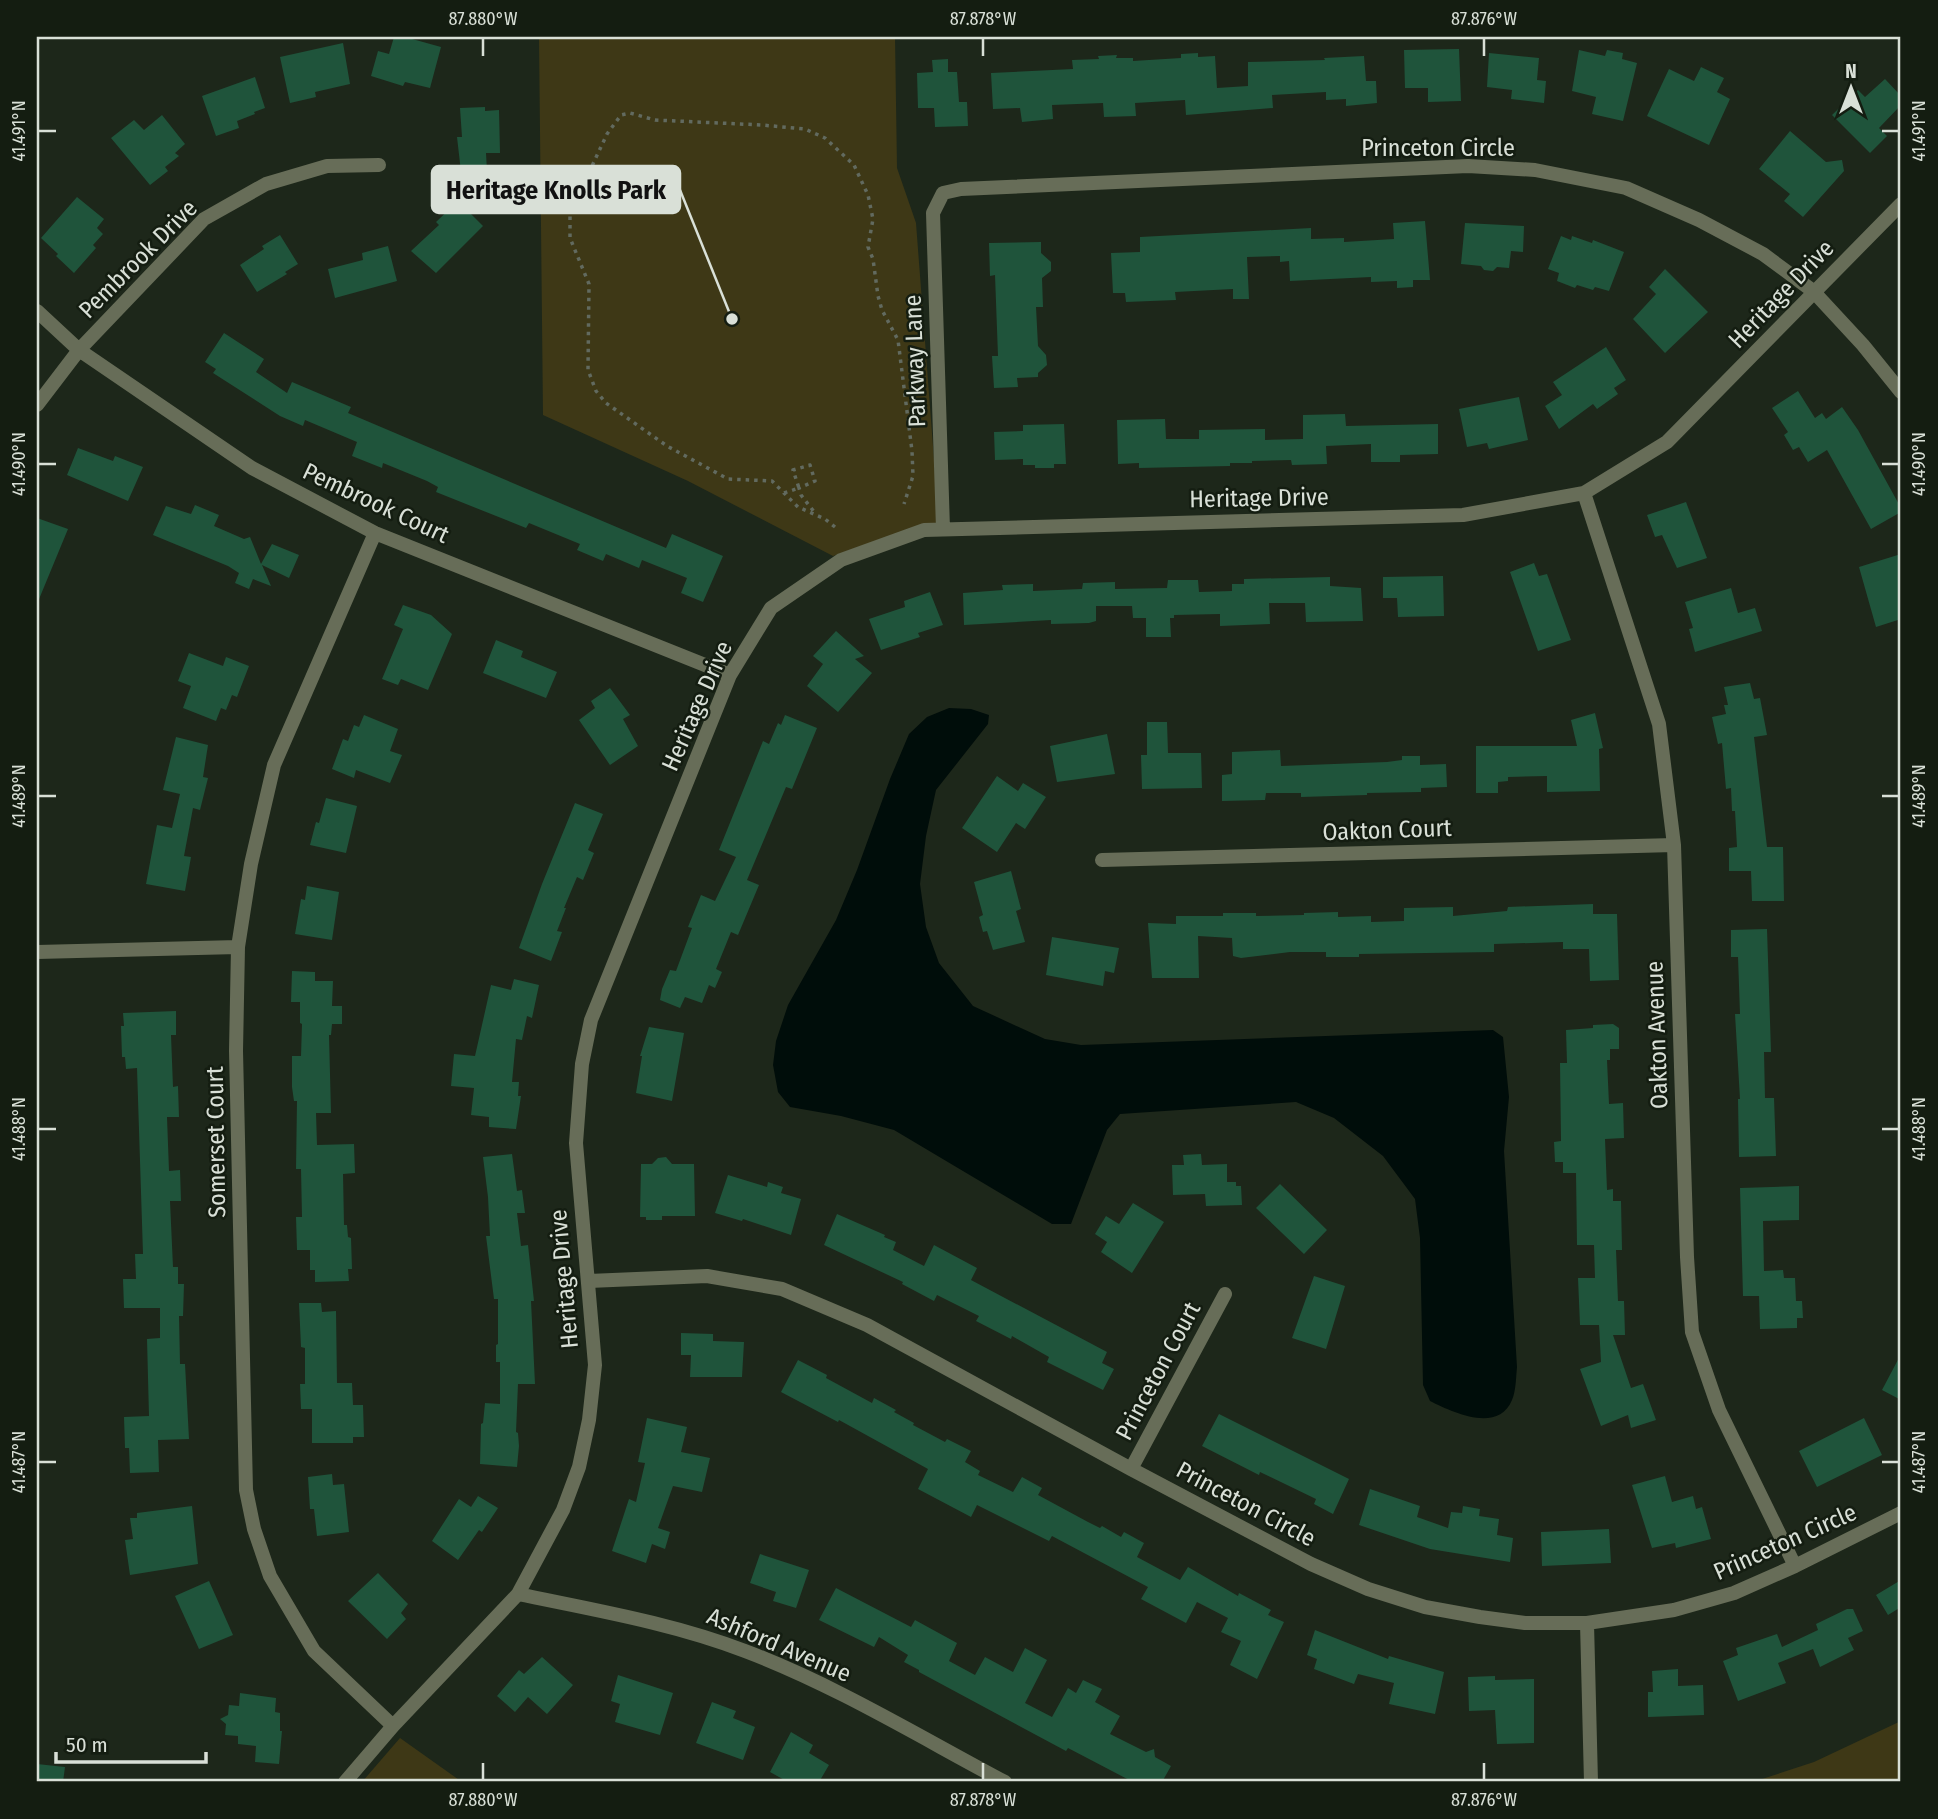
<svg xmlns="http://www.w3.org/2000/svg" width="1938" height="1819" viewBox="0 0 1938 1819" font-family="'Fira Sans Condensed',sans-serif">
	<rect width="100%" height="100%" fill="#1d271a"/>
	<!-- green -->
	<path fill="#3e3816" d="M539 37H895L897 168 916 223 939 525H921L833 556 688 481 543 415Z
		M1901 1721V1782H1753L1814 1762Z
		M400 1738 462 1782H362Z"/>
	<!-- water -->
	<path fill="#000d0a" d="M949 708 971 709 989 715 988 724 936 790 926 836 920 884 926 927 939 963 973 1006 1045 1039 1081 1045 1493 1030 1503 1037 1509 1097 1504 1151 1517 1367C1516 1377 1516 1391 1512 1400 1498 1434 1452 1412 1430 1401L1423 1385 1420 1238 1415 1199 1383 1156 1334 1118 1296 1102 1120 1114 1107 1130 1071 1224H1052L894 1130 841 1116 790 1107 778 1092 773 1065 776 1041 788 1005 836 920 857 870 890 779 909 734 927 717Z"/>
	<!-- building -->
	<path fill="#1f543b" d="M394 37H405L441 47 430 88 405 82 403 86 371 76 378 51 389 54Z
		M343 43 350 84 315 92 316 97 290 103 280 57Z
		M1459 49 1461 101 1428 102V88H1405L1404 50Z
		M1579 50 1605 56 1607 50 1623 53 1622 59 1637 63 1623 121 1592 114 1596 97 1572 91Z
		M1198 53V57L1215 56 1217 88 1248 86V62L1325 60 1324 58 1364 56 1366 81H1376L1377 103 1346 106V99L1326 100V92L1272 95 1273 108 1186 115 1185 100 1135 103 1136 116 1104 117 1103 103 1052 105 1053 119 1022 122 1020 108 993 109 991 73 1073 69 1072 60 1099 59 1098 56 1117 55 1116 58H1133V61L1181 58V54Z
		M1489 53 1539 58 1537 80 1546 81 1544 103 1511 99 1512 90 1487 87Z
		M948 59V72H957L959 102H967L968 126 935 127 934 108H918L917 73 933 72 932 60Z
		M1701 67 1724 78 1717 92 1730 99 1709 145 1647 116 1669 69 1694 81Z
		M255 77 265 108 254 112 255 114 237 121 239 128 216 136 202 96Z
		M1885 79 1901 96V105L1879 128 1887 136 1870 153 1832 115 1858 90 1865 97Z
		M485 107V111L499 110 500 153H486L487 171 461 172 457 137H462L460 108Z
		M162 115 185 144 175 153 179 156 165 167 168 171 150 185 111 138 134 120 144 130Z
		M1790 131 1826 162 1842 160 1844 171 1803 217 1784 201 1790 194 1759 169Z
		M77 197 104 219 97 228 103 234 93 245 96 248 74 273 56 256 58 254 41 238Z
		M458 201 483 226 436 273 411 251 439 225 436 222Z
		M1425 221 1430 280H1413V287L1397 288V281L1371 282V277L1290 281 1289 261 1280 262V256L1247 257 1249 299H1233V289L1175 292 1176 300 1126 302 1125 293H1113L1111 253 1140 252V237L1311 228V239L1344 238V242L1394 239 1393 223Z
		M1465 223 1524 226 1523 252 1511 251 1509 268 1497 267 1493 271 1484 270 1481 266 1461 264Z
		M280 235 298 264 285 272 287 274 257 292 240 265 264 249 262 246Z
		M1561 236 1571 240 1572 236 1592 243 1593 240 1624 252 1609 291 1595 287 1593 290 1577 285 1575 288 1557 281 1559 273 1548 269Z
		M1041 242V253L1051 262V271L1042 278 1043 307H1036L1038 346 1046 355 1047 365 1038 373V377L1017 378 1018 387 994 388 992 356H998L995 275 990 276 989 243Z
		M388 246 397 281 335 298 328 269 363 260 362 253Z
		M1665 269 1708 312 1665 353 1633 319 1656 294 1649 287Z
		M224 333 264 359 256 372 287 393 292 382 351 407 348 413 666 548 672 534 723 556 703 602 681 593 687 578 642 560 639 568 606 554 603 561 577 550 580 544 529 523 526 528 436 492 438 487 427 481 383 463 382 468 352 456 357 442 305 420 303 426 280 416 213 373 216 369 205 362Z
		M1606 347 1626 380 1614 388 1618 394 1597 409 1593 404 1559 429 1545 406 1562 395 1553 382Z
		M1798 391 1815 418 1822 413 1826 419 1842 407 1858 430 1901 508V512L1871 529 1827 450 1808 462 1799 447 1793 450 1784 435 1788 432 1772 408Z
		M1519 397 1528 440 1489 449 1487 443 1467 447 1459 409Z
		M1345 414 1346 426 1438 424V454L1400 455V462H1371V444L1326 446 1327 464 1292 465 1291 460 1252 461V463H1230V466L1139 468V463L1118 464 1117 420 1165 419 1166 439H1199V430L1265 429V440L1303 439V415Z
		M1064 424 1066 464H1054V468H1035V465H1023V459L995 460 994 432 1023 431V425Z
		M78 448 113 461 115 456 143 467 128 501 67 475Z
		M1686 502 1707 558 1677 568 1662 535 1655 537 1647 515Z
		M195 505 219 515 214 526 244 539 250 537 261 564 272 544 299 555 289 578 262 565 271 586 253 579 249 589 235 583 239 573 228 566 153 535 166 506 191 514Z
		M37 518 68 529 37 604Z
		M1901 554V619L1876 627 1859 567Z
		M1534 563 1539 576 1547 574 1571 640 1538 651 1510 572Z
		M1443 576 1444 616 1398 617 1397 598H1383V577Z
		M1330 577V586L1361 588 1363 621 1306 622 1305 603H1269L1270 624 1220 626V614L1174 615V618H1170L1171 637H1146V618H1133L1132 606H1096V621L1089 623 1051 624V620L964 625 963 593 1003 590 1002 585 1033 584V591L1082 589 1083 583 1115 582V589L1167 588 1168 580H1198L1199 592 1232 591V584H1244V579Z
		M1731 588 1738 613 1755 608 1762 631 1695 652 1689 629 1693 628 1685 602Z
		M930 592 943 625 918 633 920 637 881 650 869 619 905 607 904 601Z
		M403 605 431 615 452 634 428 690 401 679 398 685 382 679 403 629 394 625Z
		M836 631 864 656 855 659 872 673 838 712 807 686 823 664 813 656Z
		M496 640 523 651 521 657 557 672 546 698 483 673Z
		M189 653 223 666 226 657 249 666 237 697 232 695 226 710 221 708 216 721 183 708 191 686 178 681Z
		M1750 683 1754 699 1760 698 1767 735 1754 737 1767 847H1783L1784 901H1752L1751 871H1729V848L1737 847 1735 811H1732L1731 788 1726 789 1722 743 1718 744 1712 717 1726 714 1724 705H1728L1724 687Z
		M610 688 630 715 623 719 638 746 610 765 579 720 595 708 591 701Z
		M1595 713 1603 748 1599 749 1600 791 1547 792V776L1508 777V781L1498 782V793H1476V746H1577L1571 720Z
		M364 715 398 729 390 751 402 755 390 783 356 770 354 778 332 769 343 739 348 741 354 725 359 727Z
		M785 715 817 728 792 789 786 787 747 880 759 885 738 935 731 932 716 969 722 972 715 988 709 985 702 1003 685 997 680 1008 660 1000 662 989 670 970 676 971 692 928 688 927 701 895 715 901 736 857 719 850 763 741 769 744 778 723 781 725Z
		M1147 722H1167L1168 753H1201L1202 788 1142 789 1141 755H1147Z
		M1107 734 1115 774 1057 782 1050 746Z
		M176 737 208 745 203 777 208 778 200 810 193 808 184 856 191 857 185 891 146 884 157 825 172 828 180 794 163 790Z
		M1280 750 1281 766 1387 762 1402 760V756H1420V765L1446 764 1447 787 1421 788V792L1367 793V795L1301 797V793H1266L1265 800 1222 801V775L1232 774V752Z
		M997 776 1018 791 1023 783 1046 797 1025 829 1016 823 997 852 962 828Z
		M326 798 357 806 346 853 310 845 316 822 319 823Z
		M575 803 603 814 588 850 594 853 583 880 577 877 564 908H566L557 931 562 932 551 961 519 948 542 884Z
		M1011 871 1021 909 1016 911 1025 942 993 950 987 931 983 932 979 917 983 915 974 882Z
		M307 886 339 892 332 940 295 934 301 899 305 900Z
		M1593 904V914H1617L1619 980 1590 981 1589 949H1563V942L1494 944V952L1359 954V957H1326V952H1290L1241 958 1233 956 1232 938 1198 936 1199 978H1152L1148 923 1176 924V916H1223V913H1256V916L1304 915V913L1338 912V917L1371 916V922L1404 921V908L1453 907V916L1507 911 1508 907Z
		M1767 929 1771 1052H1764L1765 1098H1774L1776 1156 1739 1157 1738 1099H1740L1735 1014H1740L1738 957H1731V930Z
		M1052 937 1119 948 1114 973 1105 971 1103 986 1046 975Z
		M292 971 315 972V981H333L332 1006H342V1024H332L331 1035H329L331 1113H316L317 1145 354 1144 355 1173 343 1174 344 1225H347L348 1237 351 1238 352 1269H348L349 1281 315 1282V1270H310V1250H297L296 1217H302L301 1169H296L297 1101H294L292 1087V1056H301L302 1024 300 1023V1002H291Z
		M514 979 539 985 532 1018 527 1016 522 1040 516 1039 512 1082H519L518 1096H521L516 1129 489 1127V1117L471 1115 474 1088 451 1086 454 1054 475 1056 491 985 511 990Z
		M176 1011V1035H171L173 1087 178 1086 179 1117H167L169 1171 180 1170 181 1201H170L173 1267H178V1284H184L183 1316H179L180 1364H185L189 1439 158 1440 159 1472 130 1473 129 1448H125L124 1417 149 1416 147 1339 160 1338V1308H124L123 1279H136L135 1254H143L137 1068 126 1069 125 1057H122L121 1026H124L123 1013Z
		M1613 1024 1619 1028V1049H1610V1060H1607L1609 1104 1623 1103 1624 1138 1605 1139 1607 1190 1613 1189V1201H1621L1622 1250H1616L1618 1301H1624L1625 1335H1613L1631 1388 1643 1384 1656 1420 1631 1428 1628 1415 1601 1426 1580 1369 1601 1362 1599 1325H1580L1578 1278H1595L1594 1245H1577L1576 1173H1563V1162H1555L1554 1142 1561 1141 1560 1063H1567L1566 1030 1593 1028V1025Z
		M649 1027 684 1033 672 1101 636 1093 642 1056H640Z
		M512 1154 517 1191 522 1190 525 1213H517L521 1246 528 1245 534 1301H531L535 1384H518L516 1432 518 1433 519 1446 517 1467 480 1464 481 1424 483 1423 485 1403 500 1404V1362H496V1345L498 1344V1299H494L486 1236H490L488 1197 483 1157Z
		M1201 1154 1202 1165 1227 1164V1182H1236V1186H1241L1242 1205 1206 1206 1205 1194 1173 1195 1172 1165H1184L1183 1155Z
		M666 1157 672 1164H694L695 1216H662V1220H646V1217H640L641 1164H652L658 1158Z
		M728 1175 767 1187 768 1182 783 1187 781 1193 801 1199 791 1235 743 1219 742 1221 715 1213Z
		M1280 1184 1327 1230 1304 1254 1256 1208Z
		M1799 1186V1220L1763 1221 1764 1271 1783 1270 1784 1278H1795L1796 1301H1802L1803 1318H1797V1328L1760 1329 1759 1296H1743L1740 1188Z
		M1133 1203 1164 1222 1132 1273 1101 1252 1107 1242 1095 1234 1106 1216 1119 1224Z
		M837 1214 885 1235 884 1237 896 1242 893 1250 924 1266 934 1245 977 1268 971 1280 1107 1352 1102 1363 1114 1369 1103 1390 1047 1362 1049 1357 1012 1336 1011 1339 976 1321 979 1316 937 1295 934 1301 902 1284 903 1282 824 1245Z
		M1314 1276 1345 1286 1326 1349 1292 1338Z
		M299 1303H321L322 1312 336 1311 337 1383H352L353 1405H363L364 1437H353V1443H312V1409H301L300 1384H305V1348L301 1347Z
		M681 1333 713 1334V1341L744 1342 742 1377H690L691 1355H681Z
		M1901 1354V1400L1882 1390Z
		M798 1360 827 1375 826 1378 872 1403 874 1398 896 1410 894 1412 914 1423 913 1425 945 1442 947 1439 971 1451 965 1462 980 1471 978 1475 1013 1492 1022 1477 1042 1488 1038 1495 1088 1522 1100 1528 1102 1526 1121 1537 1124 1532 1144 1543 1137 1557 1180 1580 1188 1567 1238 1596 1239 1593 1271 1610 1268 1615 1284 1622 1257 1679 1230 1665 1241 1641 1221 1632 1228 1618 1197 1602 1186 1623 1141 1599 1148 1587 1052 1536 1049 1541 977 1505 971 1517 918 1489 928 1469 839 1420 838 1422 781 1392Z
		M1219 1414 1349 1479 1333 1514 1314 1504 1316 1499 1260 1472 1259 1475 1202 1446Z
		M647 1418 687 1427 681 1452 710 1458 702 1492 673 1486 658 1528 670 1532 665 1549 652 1544 646 1563 612 1551 629 1499 636 1502 645 1463 638 1462Z
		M1864 1418 1882 1455 1817 1487 1799 1451Z
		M332 1474 333 1485 344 1484 349 1532 317 1536 314 1509H310L308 1477Z
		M1665 1476 1672 1502 1693 1496 1696 1509 1702 1507 1711 1539 1676 1548 1675 1543 1652 1548 1632 1485Z
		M1370 1489 1420 1506 1417 1517 1448 1528 1451 1512 1462 1513 1463 1506 1480 1509 1479 1516 1499 1519 1497 1535 1513 1538 1510 1562 1430 1549 1359 1525Z
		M478 1496 498 1508 482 1532 479 1530 458 1560 432 1541 459 1499 471 1507Z
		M192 1506 198 1564 130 1575 125 1540 133 1539 130 1518H137V1513Z
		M1609 1529 1611 1563 1542 1566 1541 1532Z
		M760 1554 809 1570 796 1608 773 1601 776 1592 750 1583Z
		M378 1573 408 1604 401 1613 406 1619 387 1639 348 1601Z
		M1901 1580V1607L1888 1615 1876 1595Z
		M209 1581 233 1635 199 1649 175 1596Z
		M836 1588 911 1627 915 1620 957 1643 949 1661 975 1675 985 1657 1013 1672 1025 1648 1047 1660 1025 1703 1052 1717 1068 1688 1076 1693 1083 1680 1102 1689 1095 1702 1120 1716 1110 1734 1146 1752 1154 1749 1155 1757 1171 1766 1162 1782H1133L1068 1748 1066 1751 919 1672V1670L904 1662 908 1655 879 1637 874 1647 819 1620Z
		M1847 1609H1853L1863 1631 1848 1638 1854 1650 1820 1667 1813 1649 1778 1663 1786 1683 1738 1701 1723 1661 1738 1655 1736 1648 1777 1634 1782 1647 1818 1630 1816 1624Z
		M1315 1630 1388 1659 1389 1656 1444 1672 1435 1714 1389 1704 1394 1683 1358 1674 1354 1684 1314 1669 1317 1659 1307 1655Z
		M542 1657 573 1685 547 1714 528 1697 515 1712 497 1696 519 1670 524 1674Z
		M1678 1669V1686L1703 1685 1704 1715 1648 1717V1692H1653L1652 1671Z
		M618 1675 673 1693 660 1735 615 1722 620 1704 611 1701Z
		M1495 1676V1680L1534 1679V1743L1497 1744 1495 1710 1469 1711 1468 1677Z
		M240 1693 276 1698 275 1712 280 1713V1731H282L279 1764 255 1762 256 1746 238 1744V1736L225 1735 226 1724 220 1719 228 1715 229 1705 239 1706Z
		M712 1702 736 1711 733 1718 755 1727 743 1760 696 1743Z
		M791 1732 813 1745 809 1753 829 1765 819 1782H788L770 1772Z
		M37 1764 65 1767 63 1782H37Z"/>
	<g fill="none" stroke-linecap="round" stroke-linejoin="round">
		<!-- path -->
		<path stroke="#626a5f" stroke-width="3.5" stroke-dasharray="3.5 5" stroke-linecap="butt" d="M784 493 799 488 793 470 810 465 815 481 799 488 801 495 815 513
			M835 527 825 519 798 507 772 481 728 479 667 446 606 403 596 391 588 370 589 284 570 238V213L607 134 621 115 630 113 655 120 762 125 805 129 825 138 854 165 868 195 873 219 868 247 873 259 878 296 882 310 898 340 912 451 913 476 904 504"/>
		<!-- street -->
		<path stroke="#676d58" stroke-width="14" d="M37 311 79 350 252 468 375 533 730 675
			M37 405 79 350 204 219 266 184 327 166 379 165
			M1584 493 1659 724 1674 845 1687 1257 1692 1332 1719 1410 1795 1566
			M943 529 933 213 943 193 961 189 1468 166 1535 170 1626 188 1699 220 1763 254 1813 291 1863 345 1901 392
			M375 533 274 765 251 864 238 947 236 1051 246 1490 254 1529 270 1576 314 1651 393 1726
			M1102 860 1674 845
			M37 952 238 947
			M589 1281 707 1276 782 1289 867 1325 1131 1469 1311 1564 1368 1589 1425 1607 1480 1617 1525 1623H1587L1674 1610 1734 1593 1795 1566 1901 1513
			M1131 1469 1225 1294
			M518 1594C594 1610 672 1623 745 1651 835 1685 920 1737 1005 1782
			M1587 1623 1591 1782
			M345 1782 393 1726 518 1594 563 1510 579 1467 589 1420 595 1365 576 1143 582 1064 591 1020 730 675 771 608 841 560 924 530 1463 515 1584 493 1667 442 1901 204"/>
	</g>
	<!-- ticks -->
	<path fill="none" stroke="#d9e0d7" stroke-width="2.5" d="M483 38V56M983 38V56M1484 38V56M38 131H56M1882 131H1899M38 464H56M1882 464H1899M38 796H56M1882 796H1899M38 1129H56M1882 1129H1899M38 1462H56M1882 1462H1899M483 1763V1780M983 1763V1780M1484 1763V1780"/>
	<g text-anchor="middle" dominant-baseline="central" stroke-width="5" stroke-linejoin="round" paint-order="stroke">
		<!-- street labels -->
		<g font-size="24" fill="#d9e0d7" stroke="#141d11">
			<text x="1438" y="148">Princeton Circle</text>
			<text transform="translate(138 259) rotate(-45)">Pembrook Drive</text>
			<text transform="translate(1781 294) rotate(-46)">Heritage Drive</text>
			<text transform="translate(915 361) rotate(-92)">Parkway Lane</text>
			<text transform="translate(1259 498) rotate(-1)">Heritage Drive</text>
			<text transform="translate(376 503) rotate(25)">Pembrook Court</text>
			<text transform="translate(697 706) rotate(-66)">Heritage Drive</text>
			<text transform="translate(1387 830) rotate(-2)">Oakton Court</text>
			<text transform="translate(1657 1035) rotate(-92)">Oakton Avenue</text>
			<text transform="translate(216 1142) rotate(-91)">Somerset Court</text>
			<text transform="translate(564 1279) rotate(-95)">Heritage Drive</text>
			<text transform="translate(1158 1371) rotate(-62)">Princeton Court</text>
			<text transform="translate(1246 1504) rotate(28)">Princeton Circle</text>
			<text transform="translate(1785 1542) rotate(-24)">Princeton Circle</text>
			<text transform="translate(779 1645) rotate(23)">Ashford Avenue</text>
		</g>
	</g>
	<!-- callouts -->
	<path fill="none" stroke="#d9e0d7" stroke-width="2.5" d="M732 319L680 190"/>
	<circle fill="#d9e0d7" stroke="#141d11" stroke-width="2.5" cx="732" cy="319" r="7"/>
	<rect fill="#d9e0d7" stroke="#d9e0d7" stroke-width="2.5" x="432" y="166" width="248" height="47" rx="7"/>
	<g font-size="26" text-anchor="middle" font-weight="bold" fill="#111">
		<text x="556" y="199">Heritage Knolls Park</text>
	</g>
	<!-- border -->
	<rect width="1938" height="1819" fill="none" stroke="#141d11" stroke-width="77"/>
	<!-- north arrow -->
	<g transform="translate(1851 88)" stroke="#141d11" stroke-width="5" paint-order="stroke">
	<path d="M0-5L12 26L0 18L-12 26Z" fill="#d9e0d7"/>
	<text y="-10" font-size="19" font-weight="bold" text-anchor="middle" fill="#d9e0d7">N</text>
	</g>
	<!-- scale -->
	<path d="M56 1752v10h150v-10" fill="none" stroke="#d9e0d7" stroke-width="3.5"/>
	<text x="66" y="1752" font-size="21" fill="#d9e0d7" stroke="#141d11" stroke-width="5" paint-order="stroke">50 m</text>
	<rect x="38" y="38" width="1861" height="1742" fill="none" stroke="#d9e0d7" stroke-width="2.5"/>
	<g font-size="18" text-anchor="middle" fill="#d9e0d7">
		<text x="483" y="25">87.880°W</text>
		<text x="983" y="25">87.878°W</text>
		<text x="1484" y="25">87.876°W</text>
		<text transform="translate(19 131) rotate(-90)" y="6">41.491°N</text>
		<text transform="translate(1919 131) rotate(-90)" y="6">41.491°N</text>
		<text transform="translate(19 464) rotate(-90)" y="6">41.490°N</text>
		<text transform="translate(1919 464) rotate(-90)" y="6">41.490°N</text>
		<text transform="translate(19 796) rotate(-90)" y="6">41.489°N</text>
		<text transform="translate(1919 796) rotate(-90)" y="6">41.489°N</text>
		<text transform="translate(19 1129) rotate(-90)" y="6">41.488°N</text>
		<text transform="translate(1919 1129) rotate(-90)" y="6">41.488°N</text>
		<text transform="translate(19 1462) rotate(-90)" y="6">41.487°N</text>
		<text transform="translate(1919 1462) rotate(-90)" y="6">41.487°N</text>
		<text x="483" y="1806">87.880°W</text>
		<text x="983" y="1806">87.878°W</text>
		<text x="1484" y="1806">87.876°W</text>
	</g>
</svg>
